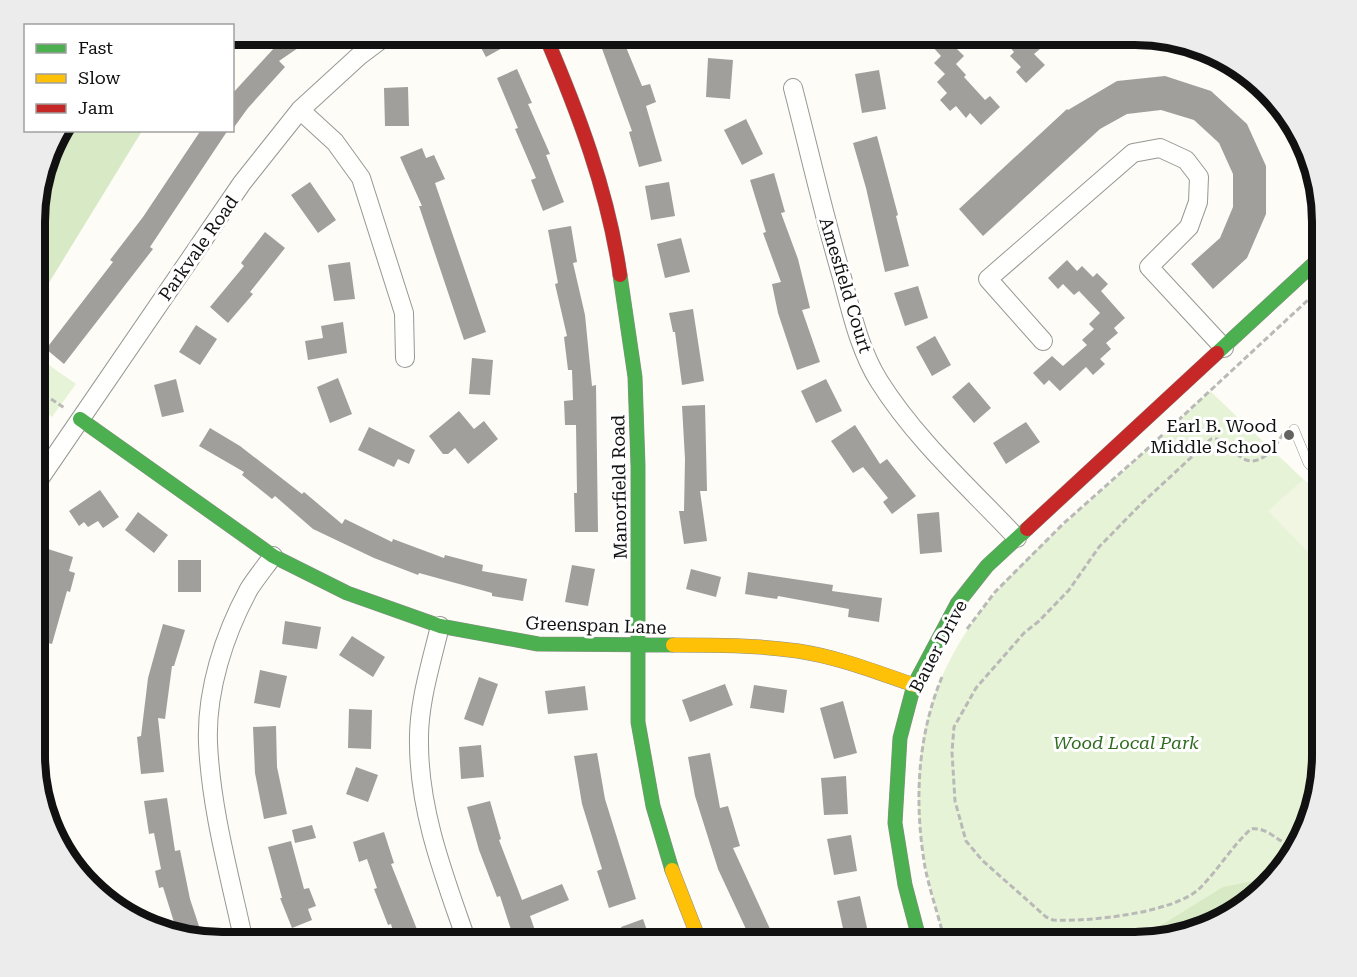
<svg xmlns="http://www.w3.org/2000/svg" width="1357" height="977" viewBox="0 0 1357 977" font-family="'Roboto Serif',serif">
	<rect width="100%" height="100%" fill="#fdfcf7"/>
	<!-- green -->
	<path fill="#e7f3d7" d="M36 356 76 384 52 417 36 405Z
		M1210 391 1322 497V767L1312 815 1283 869 1217 923 1135 942H945C933 896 918 849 918 800 917 652 1004 576 1107 486 1142 455 1176 423 1210 391Z"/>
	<!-- forest -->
	<path fill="#d8eac5" d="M59 131H142L36 304V198Z
		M1273 877 1217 923 1134 942 1223 887Z"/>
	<!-- pitch -->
	<path fill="#f0f6e1" d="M1303 480 1322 499V566L1268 511Z"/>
	<!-- building -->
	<path fill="#a19f9c" d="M286 35H317L279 61 285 67 248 108 232 130V94Z
		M474 35H499L506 46 486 57Z
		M597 35H621L642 86 650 84 656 102 646 106 662 161 639 167 629 132 632 131Z
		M941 35H963L953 45 964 56 956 64 966 75 964 77 985 100 990 96 1000 107 981 125 970 113 966 118 956 106 950 111 940 100 947 93 937 82 945 74 934 63 941 56 931 45Z
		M1010 35H1026L1040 49 1034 54 1045 65 1026 83 1016 72 1021 67 1010 56 1014 52 1004 40Z
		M708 58 733 60 730 99 706 97Z
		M517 69 532 103 528 104 550 154 546 155 564 202 543 211 531 180 536 178 515 129 518 128 497 78Z
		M879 70 886 109 862 113 855 74Z
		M1165 76 1211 91 1247 124 1266 166V214L1247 258 1213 289 1191 264 1220 238 1233 207V174L1219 143 1194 120 1161 110 1127 114 1100 129 983 236 959 209 1067 109 1068 110 1117 81Z
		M408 87 409 126H385L384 88Z
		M746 119 763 154 742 165 724 130Z
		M201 130H228L150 247 153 249 64 364 46 349 113 262 110 260 143 217Z
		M877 136 898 215 896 216 909 266 885 272 866 188 853 143Z
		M422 148 426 158 434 155 445 179 435 183 486 332 464 340 419 206H422L400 157Z
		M774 173 785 212 781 213 798 259 810 308 802 310 820 362 797 370 778 313 772 284 781 282 763 233 766 232 750 180Z
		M310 182 336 220 318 233 291 195Z
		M669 182 675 216 651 220 645 186Z
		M571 226 577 262 573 263 585 315 592 386 596 385 598 532H575L574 493H577L576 425H565L564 401 573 400 572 370H568L564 337 567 336 555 284 558 283 548 230Z
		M265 232 285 248 250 292 253 294 228 323 210 307 244 266 241 263Z
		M681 238 690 272 665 278 657 244Z
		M1067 260 1077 271 1082 266 1093 277 1097 273 1108 284 1101 291 1125 318 1114 328 1118 333 1106 343 1111 349 1100 359 1105 364 1093 375 1086 367 1060 391 1049 380 1044 385 1033 373 1052 356 1063 366 1087 345 1082 340 1094 329 1089 324 1100 313 1079 291 1074 295 1063 284 1058 289 1048 278Z
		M350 262 355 299 334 301 328 265Z
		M918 286 928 318 905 326 894 293Z
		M693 309 704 381 682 385 675 332H673L669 313Z
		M343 322 347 353 308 360 305 341 323 338 321 326Z
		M196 325 217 339 200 365 179 352Z
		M935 336 951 365 932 376 916 347Z
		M472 358 493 360 490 395 469 394Z
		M338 378 352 414 330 423 317 387Z
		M176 379 184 412 162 417 154 385Z
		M826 379 842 411 816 423 801 391Z
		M969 382 991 408 974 423 952 397Z
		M705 405 707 491H700L707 541 684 544 679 511H684L685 459 682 406Z
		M459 411 474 429 484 421 498 439 468 464 455 448 448 454H443L429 436Z
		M1026 422 1040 442 1006 464 993 443Z
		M855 425 880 464 887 459 916 496 892 514 883 502 888 498 863 467 853 473 831 441Z
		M369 427 415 450 409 464 398 459 394 467 358 450Z
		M210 428 240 446 302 494 304 492 342 524 345 519 392 542 393 539 444 558 445 555 483 565 482 571 527 579 523 601 492 596V593L419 573 418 575 374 558 313 529 275 496 272 499 242 475 244 472 199 446Z
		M100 490 119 517 103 528 98 521 88 527 84 522 79 526 69 511Z
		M138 512 168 535 154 553 125 530Z
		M939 512 942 552 920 554 917 514Z
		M48 549 73 557 69 571 75 573 70 592 67 591 52 644 36 640V618L46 585 38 582Z
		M178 560H201V592H178Z
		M572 565 595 569 588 606 565 602Z
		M691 569 721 577 716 597 686 589Z
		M748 572 833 585 832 591 882 598 879 622 848 617 849 609 778 596 777 599 745 594Z
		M285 621 321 627 317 649 282 644Z
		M163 624 185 630 174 666H172L165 719 158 718 164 772 141 774 137 737 141 736 148 678Z
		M352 636 385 657 373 677 339 655Z
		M260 670 287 676 280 708 254 703Z
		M479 677 498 684 483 726 464 719Z
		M725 684 733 705 690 722 682 700Z
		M754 685 787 690 784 713 750 708Z
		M585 686 588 710 548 714 545 691Z
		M843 701 857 753 834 759 820 708Z
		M349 709 372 710 371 749 348 748Z
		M276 726 277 767 287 814 264 819 255 773 253 727Z
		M481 745 484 777 461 779 459 747Z
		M597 753 605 799 636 899 609 908 597 871 602 869 582 804 574 756Z
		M710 753 720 808 728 806 740 846 733 848 776 942H752L718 869 695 796 688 757Z
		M356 767 378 775 368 802 346 794Z
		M846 776 848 814 824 815 821 778Z
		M167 798 175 851 180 850 190 899 202 935 192 938 178 935 163 887 159 888 155 871 161 869 154 833 149 834 144 801Z
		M490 801 501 839 499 840 522 900 562 884 569 900 530 916 539 942H515L500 896 497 897 479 850 467 807Z
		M312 825 316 838 295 843 292 830Z
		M384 832 394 863 391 864 422 942H396L391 924 388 925 374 889 377 888 367 859 359 862 353 842Z
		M851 835 857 871 834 875 827 839Z
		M291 841 304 889 309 888 316 906 308 909 312 920 292 928 280 898H282L268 847Z
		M860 896 867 928 844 933 837 901Z
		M643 919 651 942H626L621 927Z"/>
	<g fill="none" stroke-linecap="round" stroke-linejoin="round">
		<!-- lane casing -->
		<g stroke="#979795" stroke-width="10">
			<path id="lane" d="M1294 429 1308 463 1322 477"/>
		</g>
		<!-- street casing -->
		<g stroke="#979795" stroke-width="20">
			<path id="street" d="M793 88C809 150 823 212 841 274 851 310 859 349 879 381 916 440 970 488 1017 538
				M300 110 335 142 361 178 404 313 405 358
				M1043 341 988 279 1133 153 1160 148 1186 160 1199 177 1198 202 1189 227 1149 267 1224 348
				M36 484 242 183 300 110 359 56 387 35
				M440 626C431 664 418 704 419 743 419 813 445 878 467 942
				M244 942C230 877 211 810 208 743 206 691 224 635 249 589 256 578 265 567 273 556"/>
		</g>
		<!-- fast casing -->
		<g stroke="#8e8d8b" stroke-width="15">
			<path id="fast" d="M620 275 635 377 638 466V722L653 806 672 870
				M1217 353 1322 256
				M80 419 273 556 347 593 440 626 538 644 673 645
				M920 942 905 885 895 823 900 738 914 685 957 604 987 566 1027 529"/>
		</g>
		<!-- slow casing -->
		<g stroke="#8e8d8b" stroke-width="15">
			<path id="slow" d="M673 645C715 645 757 645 798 651 838 657 876 672 914 685
				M672 870 700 942"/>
		</g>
		<!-- jam casing -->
		<g stroke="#8e8d8b" stroke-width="15">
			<path id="jam" d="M545 35C578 112 608 191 620 275
				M1027 529 1217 353"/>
		</g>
		<!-- path -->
		<path stroke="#b9b9b8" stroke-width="3" stroke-dasharray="6 3" stroke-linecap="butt" d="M52 152 62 143 69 130
			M36 389 66 409
			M1283 434C1275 447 1260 469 1242 458 1230 450 1227 437 1211 439L1141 504 1099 547 1069 590 1039 621 1024 633 976 688 954 727 952 752 955 801 966 841 982 860 1046 917 1053 920C1088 922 1175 913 1200 888 1218 870 1232 846 1251 829 1266 826 1281 843 1294 849
			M967 629 995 592 1064 523 1144 452 1322 287
			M942 677C917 737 914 803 925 867 930 892 939 917 945 942"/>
		<!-- lane -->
		<use href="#lane" stroke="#fffffe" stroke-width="9"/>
		<!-- street -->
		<use href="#street" stroke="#fffffe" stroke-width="18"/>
		<!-- fast -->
		<use href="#fast" stroke="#4caf50" stroke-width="14"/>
		<!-- slow -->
		<use href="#slow" stroke="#ffc107" stroke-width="14"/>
		<!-- jam -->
		<use href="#jam" stroke="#c62828" stroke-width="14"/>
	</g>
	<!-- markers -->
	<circle fill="#646362" stroke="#fff" stroke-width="2" cx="1289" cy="435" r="6"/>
	<g text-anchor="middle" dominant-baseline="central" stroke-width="6" stroke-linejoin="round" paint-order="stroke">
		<!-- street labels -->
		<g font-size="18" fill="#111" stroke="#fff">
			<text transform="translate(198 248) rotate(-55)">Parkvale Road</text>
			<text transform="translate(846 285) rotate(73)">Amesfield Court</text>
			<text transform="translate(619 487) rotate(-91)">Manorfield Road</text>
			<text transform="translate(596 625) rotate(2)">Greenspan Lane</text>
			<text transform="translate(938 646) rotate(-62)">Bauer Drive</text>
		</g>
		<!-- poi labels -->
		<g font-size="18" fill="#111" stroke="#fff" text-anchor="end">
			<text x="1277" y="425">Earl B. Wood<tspan x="1277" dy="21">Middle School</tspan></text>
		</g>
		<!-- park labels -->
		<g font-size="18" font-style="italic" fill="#2f6b1f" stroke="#fff">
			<text x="1126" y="742">Wood Local Park</text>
		</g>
	</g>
	<!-- crop -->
	<path d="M0 0H1357V977H0ZM222 45H1135A177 177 0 0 1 1312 222V755A177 177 0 0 1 1135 932H222A177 177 0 0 1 45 755V222A177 177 0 0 1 222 45Z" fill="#ececec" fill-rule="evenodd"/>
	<path fill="none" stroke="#111" stroke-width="8" d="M222 45H1135A177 177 0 0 1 1312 222V755A177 177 0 0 1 1135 932H222A177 177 0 0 1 45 755V222A177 177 0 0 1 222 45Z"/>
	<!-- legend -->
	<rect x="24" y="24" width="210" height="108" fill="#ffffff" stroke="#a0a0a0" stroke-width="1.5"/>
	<rect x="36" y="44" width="30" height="9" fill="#4caf50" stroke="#a0a0a0" stroke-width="1.5"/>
	<text x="78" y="54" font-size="18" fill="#111111">Fast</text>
	<rect x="36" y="74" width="30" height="9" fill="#ffc107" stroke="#a0a0a0" stroke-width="1.5"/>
	<text x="78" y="84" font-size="18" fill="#111111">Slow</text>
	<rect x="36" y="104" width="30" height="9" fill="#c62828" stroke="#a0a0a0" stroke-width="1.5"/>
	<text x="78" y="114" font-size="18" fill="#111111">Jam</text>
</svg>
